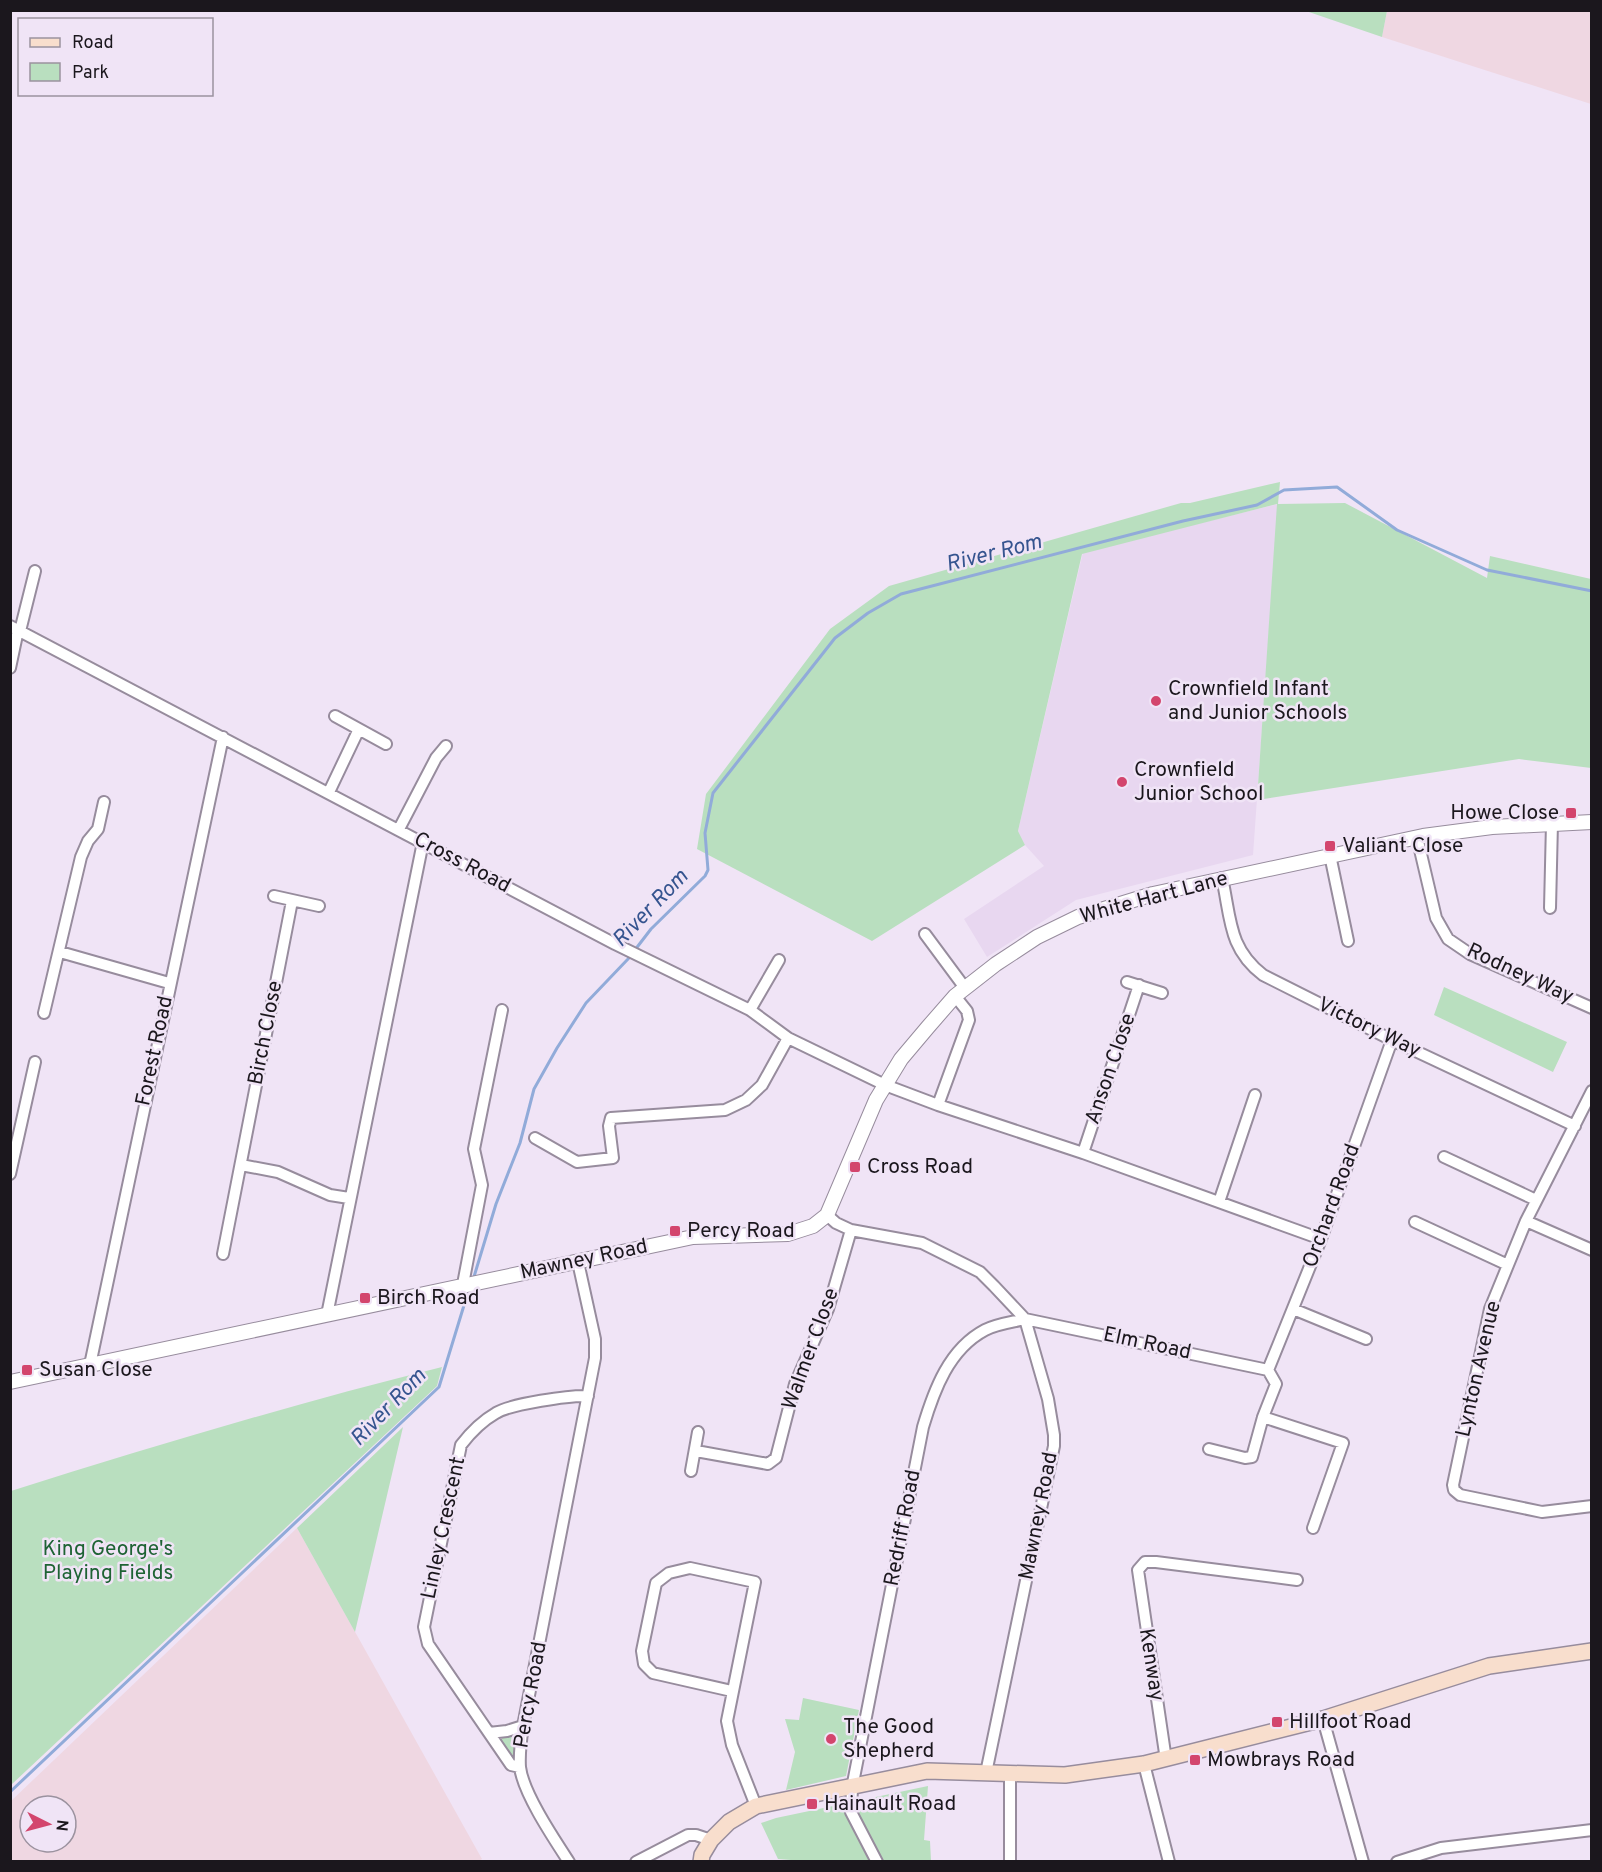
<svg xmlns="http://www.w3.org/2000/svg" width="1602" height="1872" viewBox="0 0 1602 1872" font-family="Overpass,sans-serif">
	<rect width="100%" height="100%" fill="#f0e4f6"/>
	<!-- built -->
	<path fill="#e8d7f0" d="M1278 504 1253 855 1076 900 987 957 964 919 1044 866 1025 845 1018 831 1083 552Z"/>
	<!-- industrial -->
	<path fill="#efd7e2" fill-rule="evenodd" d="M1387 11H1591V104L1382 37Z
		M297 1528 482 1859 477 1862H11V1801ZM30 1806H66V1842H30Z"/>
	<!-- green -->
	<path fill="#b9dfbf" d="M1306 11 1387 10V11L1382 37Z
		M1280 482 1278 504 1345 503 1487 578 1490 556 1591 579V768L1519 759 1257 800 1277 504 1082 554 1018 831 1025 845 872 941 697 849 706 794 830 629 889 586 1181 503H1190Z
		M1444 987 1567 1042 1553 1072 1434 1015Z
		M442 1367 437 1386 11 1785V1491C153 1446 297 1403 442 1367Z
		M403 1427 355 1632 297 1528Z
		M803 1698 859 1710 846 1776 786 1790 795 1752 785 1719 799 1720Z
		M514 1735V1752L512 1757 509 1756 500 1741 503 1737Z
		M928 1786 924 1840 930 1841 931 1861 817 1862 778 1859 761 1823 776 1818Z"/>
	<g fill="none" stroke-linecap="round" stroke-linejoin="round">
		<!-- stream -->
		<path stroke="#91abd9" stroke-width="3" d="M473 1280 496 1204 520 1143 534 1089 557 1048 586 1003 628 959 651 929 705 876 708 870 705 833 713 793 835 638 868 613 901 594 1183 521 1257 505 1284 490 1337 487 1397 530 1487 570 1592 591
			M10 1792 439 1387 469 1289"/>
		<!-- minor casing -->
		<g stroke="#978c9d" stroke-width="14">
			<path id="minor" d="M10 626 615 944 750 1010 788 1038 885 1085 938 1105 1083 1153 1321 1239
				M20 631 35 571
				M10 668 18 630
				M335 716 386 744
				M329 792 359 729
				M399 829 436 758 446 746
				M1417 837 1436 918 1448 939 1470 954 1592 1008
				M1330 855 1348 941
				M1222 878C1231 918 1228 948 1263 975L1392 1040 1575 1126
				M274 896 319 906
				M1550 908 1552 823
				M925 934 965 988
				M60 952 169 983
				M1127 982 1162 993
				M750 1010 779 960
				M44 1013 81 857 88 841 98 829 104 802
				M1592 1091 1526 1221 1490 1309 1453 1485 1454 1490 1460 1495 1542 1512 1592 1506
				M938 1105 969 1020 967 1011 955 996
				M535 1138 577 1162 613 1158 609 1126 611 1118 725 1110 746 1100 762 1085 788 1038
				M1083 1153 1139 985
				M1444 1157 1536 1200
				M241 1165 278 1172 330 1195 349 1198
				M10 1174 35 1062
				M1219 1202 1255 1095
				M827 1215 836 1223 851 1230 922 1243 980 1272 994 1286 1025 1319 1048 1399 1054 1435V1446L986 1773
				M1526 1221 1592 1250
				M1415 1222 1508 1265
				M223 1254 292 901
				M465 1285 464 1279 482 1185 474 1149 502 1010
				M1293 1309 1366 1339
				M327 1315 423 842
				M90 1365 223 737
				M1268 1370 1321 1239 1392 1040
				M1263 1417 1343 1443 1313 1528
				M1209 1449 1245 1458 1252 1457 1263 1417 1276 1384 1268 1370
				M696 1451 768 1464 776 1458 795 1384 828 1309 851 1230
				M691 1471 698 1432
				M732 1691 653 1673 644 1664 642 1651 656 1583 669 1573 690 1568 755 1582 727 1721 732 1745 756 1806
				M1323 1719 1363 1862
				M489 1733 507 1731 523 1726
				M1166 1760 1138 1570 1145 1562H1156L1297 1580
				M1144 1764 1169 1862
				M520 1767 511 1765 428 1644 424 1627 461 1445C471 1432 482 1421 496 1413 510 1404 571 1395 588 1396
				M569 1862C554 1839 523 1793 520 1767 519 1753 521 1739 523 1726L595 1358V1339L578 1262
				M636 1862 688 1835H696L711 1840
				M877 1862 851 1812 852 1788 923 1427C934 1390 949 1349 985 1330 996 1324 1013 1322 1025 1319L1268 1370
				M1010 1862V1774
				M1397 1862 1441 1848 1592 1830"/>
		</g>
		<!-- tertiary casing -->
		<g stroke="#978c9d" stroke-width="16">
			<path id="tertiary" d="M10 1382 693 1237 788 1234 813 1226 827 1215 876 1100 901 1059 928 1027 955 996 996 964 1037 937 1078 917 1153 894 1423 836 1492 827 1592 822"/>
		</g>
		<!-- secondary casing -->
		<g stroke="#978c9d" stroke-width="18">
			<path id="secondary" d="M701 1862 702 1855 711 1840 729 1822 756 1806 927 1771 1065 1775 1144 1764 1323 1719 1489 1666 1592 1651"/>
		</g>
		<!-- minor -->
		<use href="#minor" stroke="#fff" stroke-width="10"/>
		<!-- tertiary -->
		<use href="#tertiary" stroke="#fff" stroke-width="14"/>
		<!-- secondary -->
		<use href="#secondary" stroke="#f8decd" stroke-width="15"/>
	</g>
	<!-- markers -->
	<g fill="#d3456d" stroke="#f0e4f6" stroke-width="2">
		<circle cx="1156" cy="701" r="6"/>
		<circle cx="1122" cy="782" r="6"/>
		<rect x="1565" y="807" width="12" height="12" rx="3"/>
		<rect x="1324" y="840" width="12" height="12" rx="3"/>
		<rect x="849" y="1161" width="12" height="12" rx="3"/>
		<rect x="669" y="1225" width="12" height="12" rx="3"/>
		<rect x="359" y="1292" width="12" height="12" rx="3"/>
		<rect x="21" y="1364" width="12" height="12" rx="3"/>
		<rect x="1271" y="1716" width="12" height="12" rx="3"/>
		<circle cx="831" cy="1739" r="6"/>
		<rect x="1189" y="1754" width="12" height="12" rx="3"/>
		<rect x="806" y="1798" width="12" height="12" rx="3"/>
	</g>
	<g text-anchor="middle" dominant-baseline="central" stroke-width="5" stroke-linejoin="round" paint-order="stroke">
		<!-- poi labels -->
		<g font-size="21" fill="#1b171d" stroke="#f0e4f6" text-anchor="start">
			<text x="1168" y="689">Crownfield Infant<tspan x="1168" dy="24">and Junior Schools</tspan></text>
			<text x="1134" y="770">Crownfield<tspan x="1134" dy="24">Junior School</tspan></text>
			<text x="1559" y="813" text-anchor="end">Howe Close</text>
			<text x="1342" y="846">Valiant Close</text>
			<text x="867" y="1167">Cross Road</text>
			<text x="687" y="1231">Percy Road</text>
			<text x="377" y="1298">Birch Road</text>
			<text x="39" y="1370">Susan Close</text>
			<text x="1289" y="1722">Hillfoot Road</text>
			<text x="843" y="1727">The Good<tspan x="843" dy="24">Shepherd</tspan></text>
			<text x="1207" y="1760">Mowbrays Road</text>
			<text x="824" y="1804">Hainault Road</text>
		</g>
		<!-- street labels -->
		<g font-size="21" fill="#1b171d" stroke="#f0e4f6">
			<text transform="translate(462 863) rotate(28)">Cross Road</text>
			<text transform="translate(1154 898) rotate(-15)">White Hart Lane</text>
			<text transform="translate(1520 974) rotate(25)">Rodney Way</text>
			<text transform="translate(1369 1028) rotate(26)">Victory Way</text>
			<text transform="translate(266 1033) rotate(-79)">Birch Close</text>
			<text transform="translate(155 1051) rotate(-78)">Forest Road</text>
			<text transform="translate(1111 1069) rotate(-71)">Anson Close</text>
			<text transform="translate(1332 1206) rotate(-70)">Orchard Road</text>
			<text transform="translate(584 1260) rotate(-12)">Mawney Road</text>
			<text transform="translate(1147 1344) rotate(12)">Elm Road</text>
			<text transform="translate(811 1349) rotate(-70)">Walmer Close</text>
			<text transform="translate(1479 1369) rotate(-77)">Lynton Avenue</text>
			<text transform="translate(1039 1516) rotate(-79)">Mawney Road</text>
			<text transform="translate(444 1528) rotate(-78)">Linley Crescent</text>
			<text transform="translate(903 1528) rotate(-79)">Redriff Road</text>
			<text transform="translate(1151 1665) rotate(81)">Kenway</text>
			<text transform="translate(531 1695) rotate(-80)">Percy Road</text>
		</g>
		<!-- park labels -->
		<g font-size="21" fill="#1e6334" stroke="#f0e4f6">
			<text x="108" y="1549">King George's<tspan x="108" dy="24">Playing Fields</tspan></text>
		</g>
		<!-- water labels -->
		<g font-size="22" font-style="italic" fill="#35548f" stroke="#f0e4f6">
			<text transform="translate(994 554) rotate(-14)">River Rom</text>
			<text transform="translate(651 909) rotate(-46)">River Rom</text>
			<text transform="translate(389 1408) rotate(-46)">River Rom</text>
		</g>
	</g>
	<!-- border -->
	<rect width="1602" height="1872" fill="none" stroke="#1b171d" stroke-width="24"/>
	<!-- legend -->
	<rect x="18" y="18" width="195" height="78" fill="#f0e4f6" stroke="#9b929f" stroke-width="1.5"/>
	<rect x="30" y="38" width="30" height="9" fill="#f8decd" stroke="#9b929f" stroke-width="1.5"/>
	<text x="72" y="48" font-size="18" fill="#1b171d">Road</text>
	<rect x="30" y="63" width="30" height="18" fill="#b9dfbf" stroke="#9b929f" stroke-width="1.5"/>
	<text x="72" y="78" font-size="18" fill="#1b171d">Park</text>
	<!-- north arrow -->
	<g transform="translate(48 1824) rotate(96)"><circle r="28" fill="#f0e4f6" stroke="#9b929f" stroke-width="1.5"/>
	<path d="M0-4.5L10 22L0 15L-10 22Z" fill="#d3456d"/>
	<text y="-9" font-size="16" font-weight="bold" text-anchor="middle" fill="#1b171d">N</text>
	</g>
</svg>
